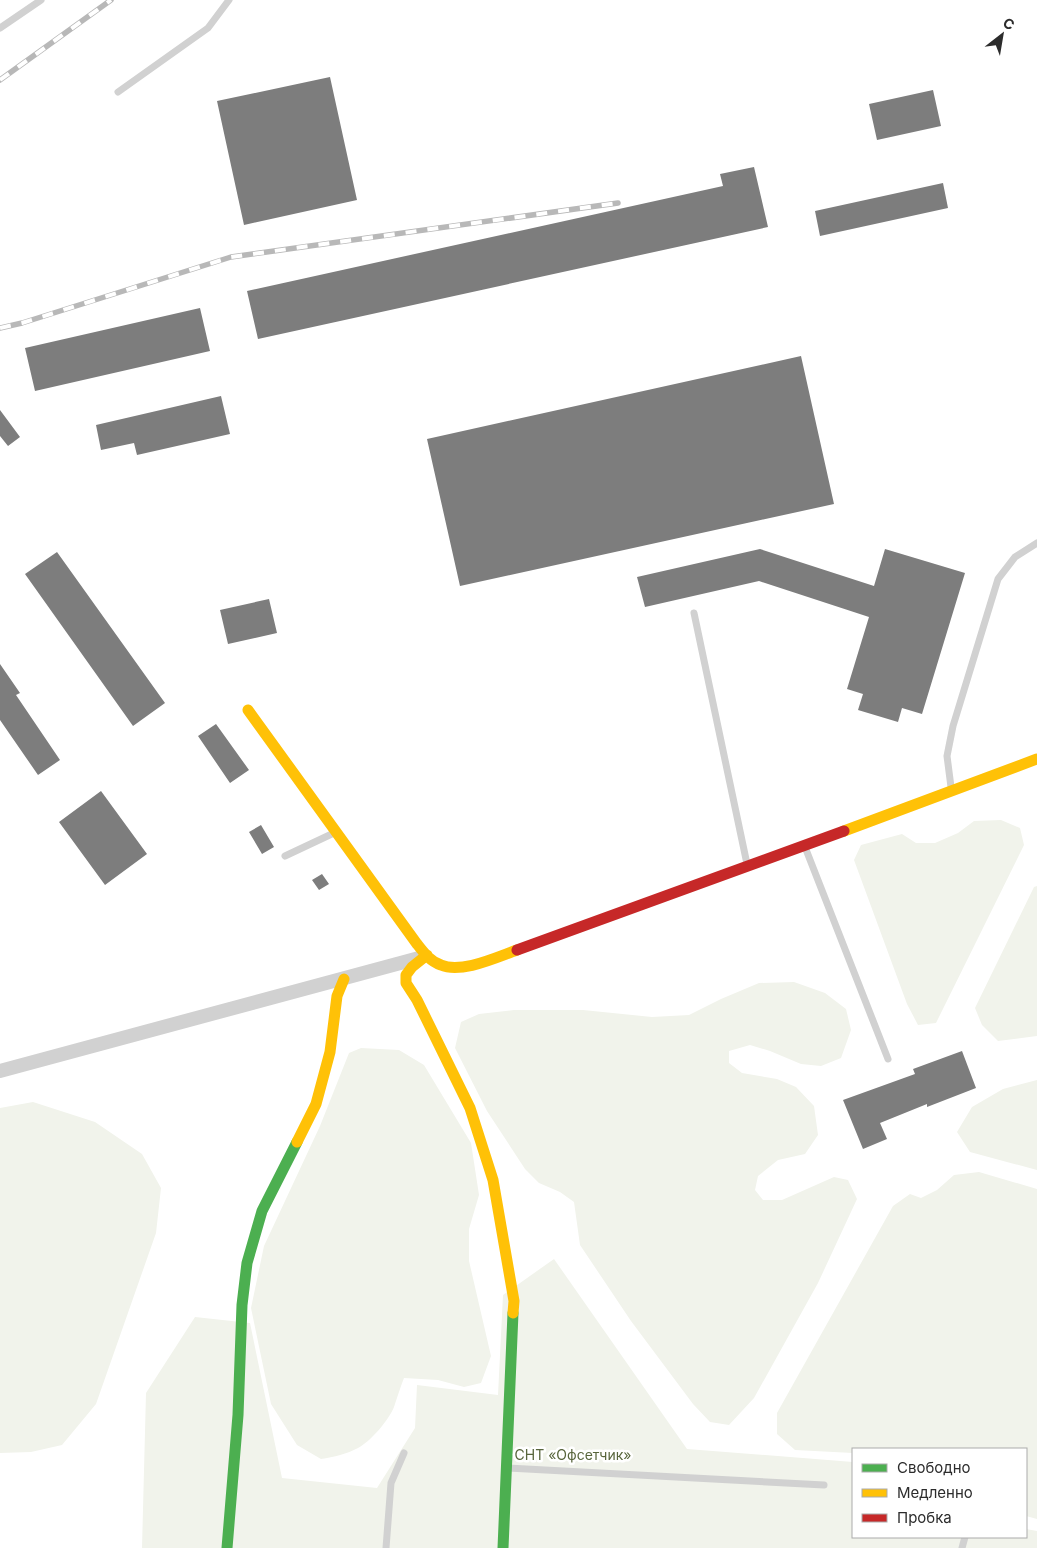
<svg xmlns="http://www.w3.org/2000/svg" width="1037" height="1548" viewBox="0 0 1037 1548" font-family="Inter,sans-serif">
	<rect width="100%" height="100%" fill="#fff"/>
	<!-- green -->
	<path fill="#f1f3eb" d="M1001 820 1020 828 1024 845 936 1023 918 1025 907 1004 854 860 861 845 902 834 916 843H935L958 833 974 821Z
		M1037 886V1036L998 1041 982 1025 975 1008 1034 887Z
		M794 982 825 993 846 1009 851 1030 841 1058 821 1066 801 1064 770 1051 750 1045 729 1051V1063L742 1073 777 1079 796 1087 814 1106 818 1135 805 1154 778 1160 758 1176 755 1190 763 1200H782L834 1177 848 1180 857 1199 818 1283 754 1398 729 1425 710 1422 693 1404 631 1321 580 1245 574 1202 560 1192 539 1183 525 1169 487 1111 455 1048 461 1022 479 1014 514 1010H583L652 1017 689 1015 721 999 759 983Z
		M361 1048 399 1050 424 1065 471 1143 479 1195 469 1229V1261L491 1356 481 1383 464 1387 438 1380 404 1378C400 1388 397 1398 394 1407 389 1420 370 1442 358 1448 347 1454 334 1457 321 1459L297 1445 271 1404 251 1308 264 1246 320 1126 349 1053Z
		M1037 1080V1170L970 1152 957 1132 972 1107 1003 1089Z
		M33 1102 95 1122 142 1154 161 1188 156 1233 96 1404 62 1445 31 1452 0 1453V1108Z
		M979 1172 1037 1189V1519L1026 1516V1449H853V1453L795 1450 777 1434V1413L893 1206 910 1194 921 1198 937 1190 954 1175Z
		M554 1259 687 1449 853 1462V1537H1026V1529L1037 1531V1548H142L146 1393 195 1317 250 1323 282 1478 377 1488 415 1428 417 1385 498 1395 503 1295Z"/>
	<!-- building -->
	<path fill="#7d7d7d" d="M330 77 357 200 244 225 217 101Z
		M933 90 941 126 877 140 869 104Z
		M754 167 768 227 258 339 247 291 723 186 720 174Z
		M943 183 948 208 820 236 815 211Z
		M200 308 210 351 35 391 25 348Z
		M801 356 834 504 460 586 427 439Z
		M221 396 230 434 137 455 134 443 101 450 96 425Z
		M0 410 20 437 8 446 0 436Z
		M760 549 874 586 885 549 965 573 922 714 902 708 898 722 858 710 863 694 847 689 869 617 759 581 645 607 637 577Z
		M57 552 165 703 133 726 25 574Z
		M269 599 277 633 228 644 220 610Z
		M0 664 20 693 16 695 60 760 38 775 0 720Z
		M216 724 249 770 230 783 198 736Z
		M101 791 147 854 105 885 59 822Z
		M261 825 274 847 262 854 249 832Z
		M322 874 329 884 319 890 312 880Z
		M962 1051 976 1088 927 1107V1104L880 1123 887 1139 863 1149 843 1100 915 1074 913 1069Z"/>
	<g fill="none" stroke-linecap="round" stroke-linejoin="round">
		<!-- lane -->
		<path stroke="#d1d1d1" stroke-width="7" d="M0 28 41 0
			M118 92 208 28 229 0
			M694 613 747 864
			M951 787 947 756 953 726 998 579 1015 557 1037 543
			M805 847 888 1059
			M285 856 336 832
			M507 1468 824 1485
			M386 1548 391 1483 404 1453
			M962 1548 965 1537"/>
		<!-- street -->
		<path stroke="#d1d1d1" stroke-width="14" d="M0 1071 419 958"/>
		<!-- fast -->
		<path stroke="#4caf50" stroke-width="11" d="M227 1548 238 1415 242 1305 247 1263 262 1211 297 1142
			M503 1548 513 1313"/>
		<!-- slow -->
		<path stroke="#ffc107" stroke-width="11" d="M248 710 417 944C424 953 430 961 441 965 461 974 497 957 517 950
			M844 831 1037 759
			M427 955 412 967 406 975V983L417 1000 470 1108 493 1180 514 1301 513 1313
			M297 1142 316 1104 330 1052 337 996 344 979"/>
		<!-- jam -->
		<path stroke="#c62828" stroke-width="11" d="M517 950 844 831"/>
		<!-- rail casing -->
		<g stroke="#b8b8b8" stroke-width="5.5">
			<path id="rail" d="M0 80 111 0
				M0 328 22 323 231 257 618 203"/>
		</g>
		<!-- rail -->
		<use href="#rail" stroke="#fff" stroke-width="4" stroke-dasharray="11" stroke-linecap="butt"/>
	</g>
	<g text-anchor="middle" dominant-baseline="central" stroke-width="5" stroke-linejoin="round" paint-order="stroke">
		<!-- park labels -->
		<g font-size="14" fill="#58653c" stroke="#fff">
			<text x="573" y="1454">СНТ «Офсетчик»</text>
		</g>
	</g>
	<!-- legend -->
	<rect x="852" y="1448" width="175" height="90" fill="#ffffff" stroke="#ababab"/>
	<rect x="862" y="1464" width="25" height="8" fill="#4caf50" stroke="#ababab"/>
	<text x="897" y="1473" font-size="15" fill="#2c2c2c">Свободно</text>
	<rect x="862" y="1489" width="25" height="8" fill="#ffc107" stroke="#ababab"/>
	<text x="897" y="1498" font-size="15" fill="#2c2c2c">Медленно</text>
	<rect x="862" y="1514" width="25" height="8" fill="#c62828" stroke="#ababab"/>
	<text x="897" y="1523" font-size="15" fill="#2c2c2c">Пробка</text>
	<!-- north arrow -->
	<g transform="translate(1002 35) rotate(31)" stroke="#ffffff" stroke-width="4" paint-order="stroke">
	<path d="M0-4L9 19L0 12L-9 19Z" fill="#2c2c2c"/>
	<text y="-8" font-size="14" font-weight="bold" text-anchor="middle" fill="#2c2c2c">С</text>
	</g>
</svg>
